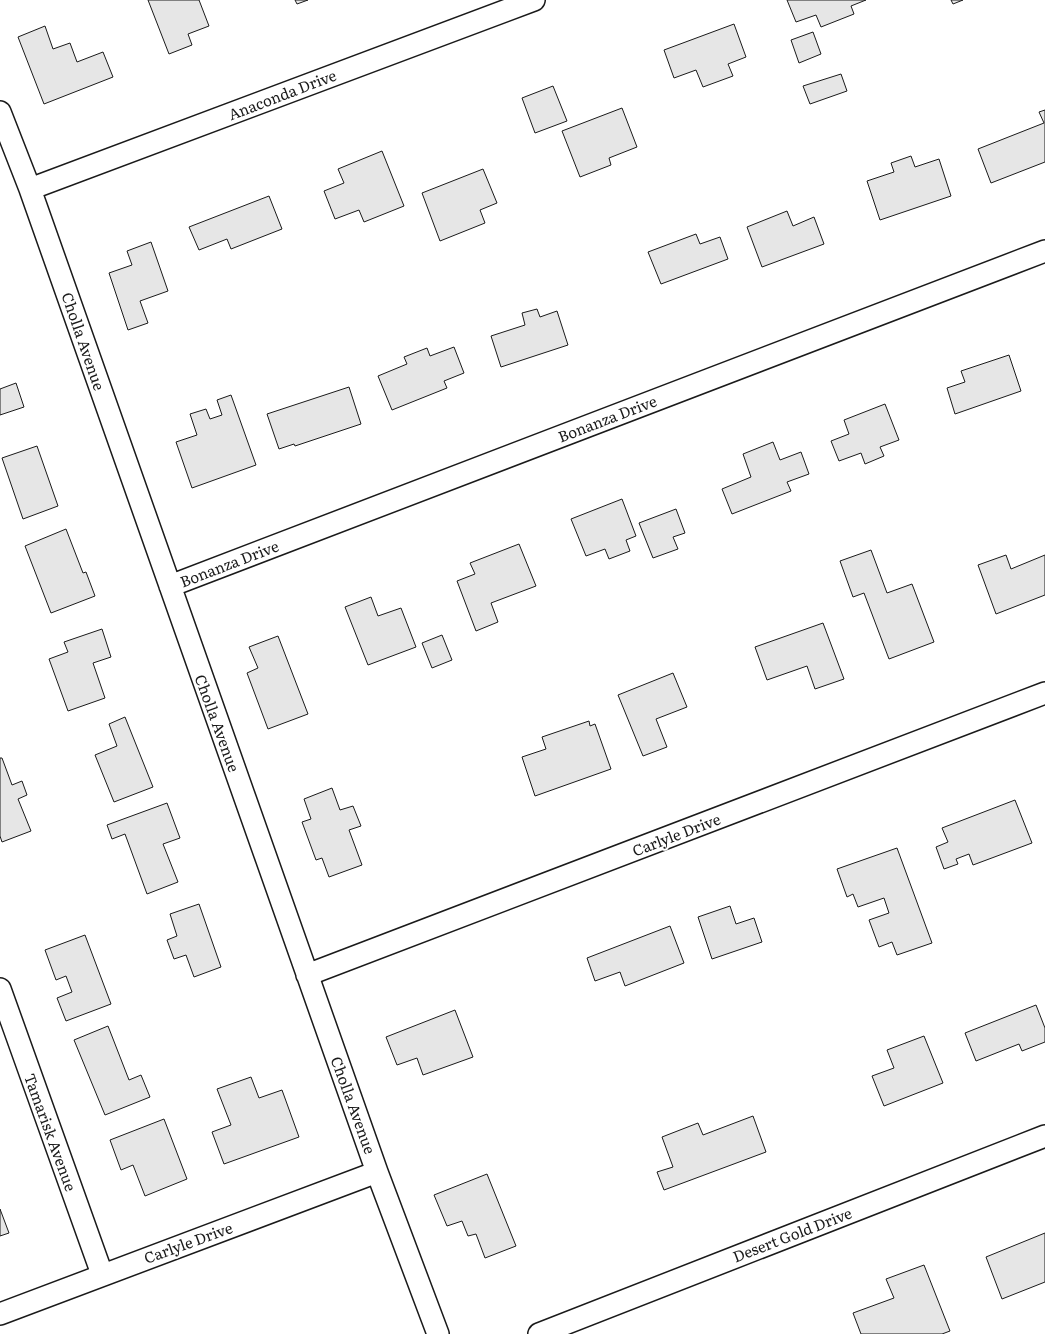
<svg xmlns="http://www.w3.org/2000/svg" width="1045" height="1334" viewBox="0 0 1045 1334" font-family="Literata,serif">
	<rect width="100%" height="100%" fill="#fff"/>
	<!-- building -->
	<path fill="#e6e6e6" stroke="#1a1a1a" d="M148 0H199L209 26 188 34 192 45 169 54Z
		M295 0H308L297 4Z
		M787 0H866L851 6 854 14 821 27 816 15 796 22Z
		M951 0H963L953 4Z
		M734 24 746 57 728 64 733 76 703 87 696 70 674 78 664 50Z
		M45 26 53 49 70 43 77 62 103 52 113 77 44 104 18 37Z
		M813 32 821 54 799 63 791 40Z
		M841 74 847 91 810 104 803 86Z
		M553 86 567 121 535 133 522 98Z
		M622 108 637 147 609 158 611 165 580 177 562 131Z
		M1045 110V162L991 183 978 149 1044 123 1039 112Z
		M382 151 404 206 364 222 359 210 335 219 324 191 344 183 338 169Z
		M911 156 915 167 939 159 951 196 880 220 867 181 894 172 891 163Z
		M483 169 497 203 480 210 485 223 440 241 422 193Z
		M269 196 282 229 231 249 227 239 199 250 189 227Z
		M787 211 793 226 814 217 824 244 762 267 747 227Z
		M696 234 700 244 720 237 728 259 661 284 648 252Z
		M151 242 168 291 140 301 148 323 128 330 109 273 132 265 127 251Z
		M537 309 540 317 557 311 568 345 501 367 491 336 525 325 522 313Z
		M454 347 464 373 444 381 447 388 392 410 378 376 407 364 404 357 427 348 430 356Z
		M1009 355 1021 391 955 414 947 388 965 382 961 371Z
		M16 383 24 407 0 415V389Z
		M349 387 361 424 295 446 294 444 279 449 267 414Z
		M231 395 256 465 192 488 176 442 197 435 190 414 206 409 210 419 222 415 217 400Z
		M885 404 899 440 880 447 884 456 865 464 861 453 839 461 831 441 849 434 844 420Z
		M773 442 780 460 801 452 809 474 787 482 791 491 732 514 722 489 751 477 743 454Z
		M37 446 58 506 23 519 2 458Z
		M622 499 636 536 626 540 630 551 609 559 605 549 586 556 571 519Z
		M676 509 685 533 673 537 678 549 653 558 639 523Z
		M66 529 83 573 86 572 95 596 51 613 25 546Z
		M519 544 536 586 491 603 498 622 476 631 457 581 475 574 470 563Z
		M871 550 887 593 912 584 934 642 889 659 864 593 853 597 840 561Z
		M1006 555 1011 569 1045 555V595L996 614 978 565Z
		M371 597 378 616 401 608 416 647 368 665 345 607Z
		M823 623 844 679 815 689 807 666 767 680 755 647Z
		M102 629 111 657 93 663 105 698 68 711 49 659 68 652 64 642Z
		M442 635 452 660 432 668 422 643Z
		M278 636 308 714 268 729 247 673 258 668 249 647Z
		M673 673 687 707 656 719 667 747 643 756 618 695Z
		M125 717 153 787 114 802 95 755 117 746 109 724Z
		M589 721 590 726 595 724 611 769 535 796 522 757 546 749 542 737Z
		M0 758H2L12 785 22 781 27 795 18 799 31 831 2 842 0 836Z
		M332 788 340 810 353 806 361 826 349 830 362 865 329 877 322 858 316 860 302 822 311 819 304 799Z
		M1015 800 1032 843 973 865 969 854 956 859 958 864 944 869 936 847 948 842 942 828Z
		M167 803 180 838 163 844 178 882 147 894 125 834 112 839 107 825Z
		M897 848 932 943 897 955 892 942 879 947 869 920 889 913 884 898 858 907 853 894 847 897 837 869Z
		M199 904 221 967 194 977 186 955 174 959 167 940 177 936 170 914Z
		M730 906 736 924 754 918 762 942 712 959 698 917Z
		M670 926 684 963 625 986 620 972 595 981 587 958Z
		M85 935 111 1004 66 1021 57 998 72 992 66 976 56 980 45 950Z
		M1036 1005 1045 1028V1042L1022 1051 1019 1044 976 1061 965 1033Z
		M455 1010 473 1057 423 1075 417 1058 397 1065 386 1037Z
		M108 1026 129 1080 141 1075 150 1097 105 1115 74 1040Z
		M924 1036 943 1083 884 1106 872 1076 894 1068 887 1050Z
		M251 1077 259 1098 282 1090 299 1137 224 1164 212 1132 231 1125 217 1089Z
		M753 1116 766 1152 664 1190 657 1172 673 1167 662 1137 698 1123 703 1135Z
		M164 1119 187 1179 145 1196 133 1165 121 1170 110 1140Z
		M487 1174 516 1246 485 1258 476 1234 468 1236 462 1221 447 1226 434 1195Z
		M0 1209 9 1233 0 1236Z
		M1045 1233V1282L1002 1299 986 1257Z
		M924 1265 950 1331 942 1334H861L853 1313 894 1298 886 1279Z"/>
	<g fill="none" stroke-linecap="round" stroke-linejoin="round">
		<!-- minor casing -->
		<g stroke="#1a1a1a" stroke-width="24">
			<path id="minor" d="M0 112 30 189 377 1172 438 1334
				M30 189 534 0
				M170 586 1045 251
				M307 975 1045 693
				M0 989 102 1274
				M0 1314 377 1172
				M539 1334 1045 1136"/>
		</g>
		<!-- minor -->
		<use href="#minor" stroke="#fff" stroke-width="21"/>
	</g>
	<g text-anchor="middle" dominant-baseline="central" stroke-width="4" stroke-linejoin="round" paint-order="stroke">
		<!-- street labels -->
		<g font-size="15" fill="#1a1a1a" stroke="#fff">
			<text transform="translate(282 94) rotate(-21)">Anaconda Drive</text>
			<text transform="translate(84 341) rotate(71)">Cholla Avenue</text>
			<text transform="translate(607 418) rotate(-21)">Bonanza Drive</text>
			<text transform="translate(229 563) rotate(-21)">Bonanza Drive</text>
			<text transform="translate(218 723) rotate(70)">Cholla Avenue</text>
			<text transform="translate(676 834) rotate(-21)">Carlyle Drive</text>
			<text transform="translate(354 1105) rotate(70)">Cholla Avenue</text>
			<text transform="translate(51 1132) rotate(70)">Tamarisk Avenue</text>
			<text transform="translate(792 1234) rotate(-21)">Desert Gold Drive</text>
			<text transform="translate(188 1242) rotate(-20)">Carlyle Drive</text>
		</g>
	</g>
</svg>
